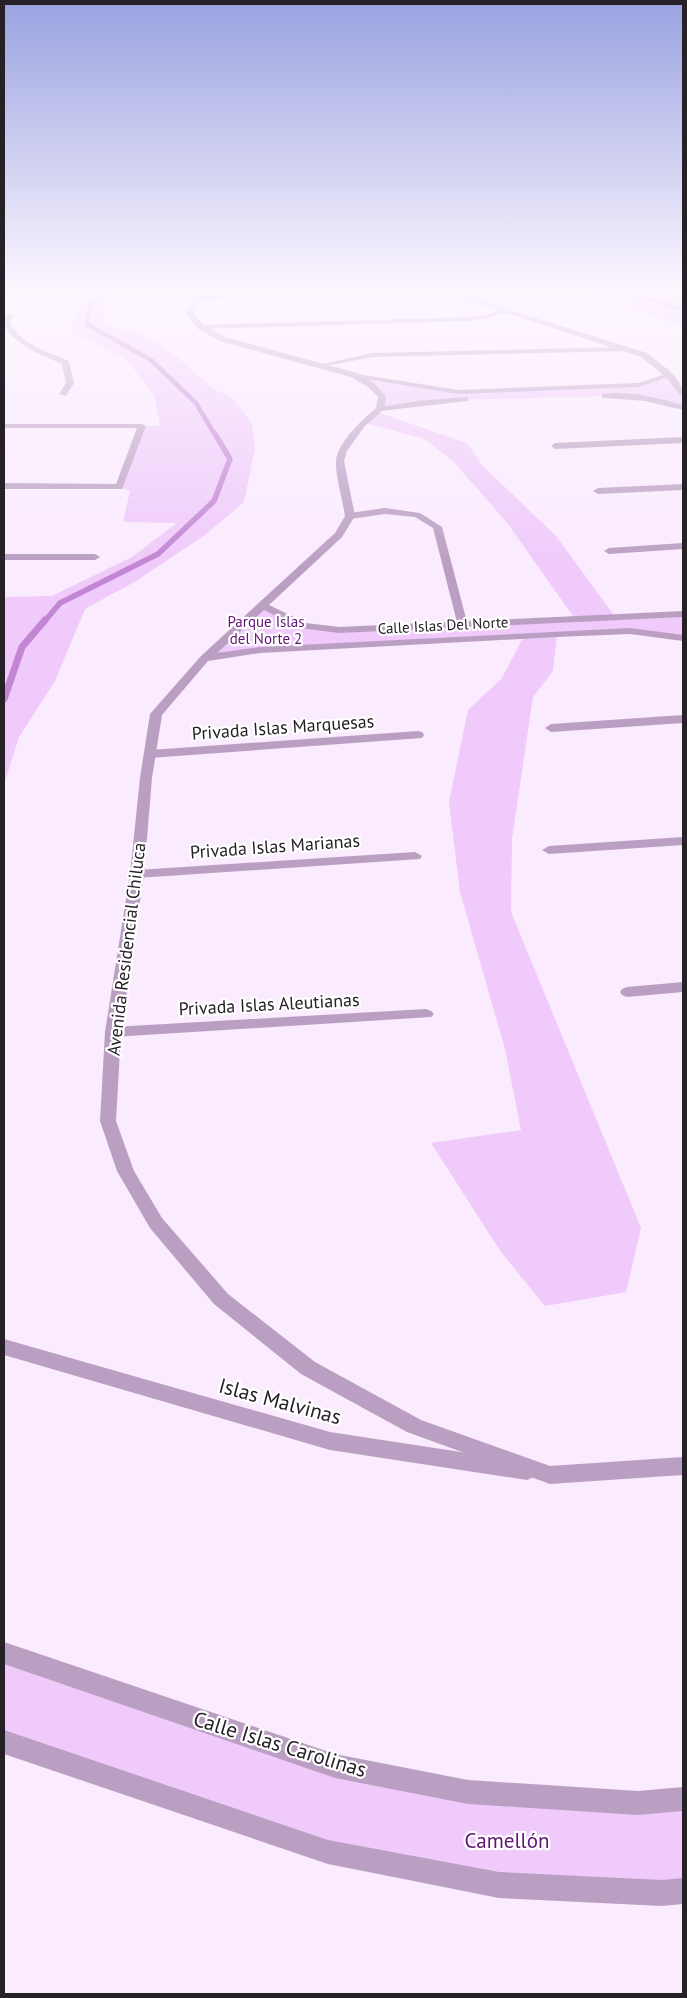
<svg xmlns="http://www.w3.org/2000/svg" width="687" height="1998" viewBox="0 0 687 1998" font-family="'PT Sans',sans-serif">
	<rect width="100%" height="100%" fill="#faebfe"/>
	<!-- green -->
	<path fill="#efcafa" d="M97 286H121L117 290 103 315 105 325 134 332 169 350 215 390 232 397 252 424 255 449 244 502 205 535 136 581 85 609 55 681 19 737 4 784V597L52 596 132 557 177 523 123 522 130 491 119 487 142 426H160L154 395 126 359 71 332C75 313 83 299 97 286Z
		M574 286H652L683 296V327Z
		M354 375 458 392 639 385 669 375 683 393V408L667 403 618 396 458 400 380 409 382 397Z
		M377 412 467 443 483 466 556 536 616 618 683 614V638L630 631 557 634 553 671 533 697 512 838 511 912 641 1228 626 1292 545 1306 501 1252 431 1143 521 1130 505 1049 460 892 449 802 468 710 502 678 524 636 260 650 205 658 262 605 304 626 339 630 575 619 508 524 454 462 425 439 365 423Z
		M4 1653 335 1766 638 1803 683 1799V1891L662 1893 328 1852 4 1742Z"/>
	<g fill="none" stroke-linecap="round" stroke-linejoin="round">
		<!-- stream-far2 -->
		<path stroke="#c286d3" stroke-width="4.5" d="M106 286 90 305 87 324 151 360 196 403 215 435
			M608 286 683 309"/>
		<!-- stream-far1 -->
		<path stroke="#c286d3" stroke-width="5.5" d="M44 622 60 603 158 554 214 501 230 459 215 434"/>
		<!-- stream -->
		<path stroke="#c286d3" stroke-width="7" d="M4 699 22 647 45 620"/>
		<!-- minor -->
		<path fill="#ba9fc2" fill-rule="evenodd" d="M438 287 441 289 440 290 198 300 195 298 198 296Z
			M4 292 80 293 83 295 80 297 4 296Z
			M506 308 508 309V311L488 318 470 321 201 329 197 327 201 325 470 317 485 315Z
			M4 313 14 315 10 323C21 344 48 352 69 361L74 383 66 396 59 394 66 383 62 364C42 355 16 346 4 325L5 317H4Z
			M626 347 630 349 629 351 372 357 322 367 318 365 372 353Z
			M351 373 458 390 638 383 669 373 673 375 639 387 458 394 354 377H351Z
			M602 394C628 390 659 398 683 405V410L645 401 605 398H602Z
			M465 397H468V401L380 411 376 409 380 407 417 401Z
			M4 424H142L146 426 122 489H4V483L116 484 137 428H4Z
			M683 437V443L555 449 551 446 555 443Z
			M683 484V490L598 494 593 491 598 488Z
			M385 508 420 513 442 527 468 626 467 628 463 629 458 626 433 528 415 517 385 514 350 519 345 516 350 513Z
			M683 543V549L609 554 604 551 609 548Z
			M4 554H95L100 557 95 560H4Z
			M683 715V723L551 732 545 728 551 724Z
			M418 731 422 732 424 735 422 738 150 758 144 754 150 750Z
			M683 837V845L549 854 542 850 549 846Z
			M415 852 422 856 420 859 137 878 130 874 137 870Z
			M683 982V992L627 997 622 995 620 992 622 989 627 987Z
			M426 1009 431 1011 434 1014 431 1017 113 1037 108 1036 105 1032 108 1028 113 1027Z
			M4 1339 330 1432 527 1462 534 1465 537 1471 534 1477 527 1480 330 1450 4 1355Z
			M4 1642 335 1754 468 1780 638 1791 683 1787V1811L638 1815 468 1804 335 1778 4 1664Z
			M4 1730 328 1840 499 1872 662 1880 683 1878V1904L662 1906 499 1898 328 1864 4 1754Z"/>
		<!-- tertiary -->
		<path fill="#ba9fc2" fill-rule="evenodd" d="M200 286H206L194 314 204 325 225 337 357 373 374 383 386 397 384 409 364 427 347 451 344 461 355 516 342 537 269 605 306 623 339 627 683 611V617L339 633 300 628 264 610 217 653 260 647 630 628 683 635V641L630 634 557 637 260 653 208 661 162 715 152 778 144 874 121 1032 116 1121 134 1171 162 1218 228 1294 315 1362 421 1420 550 1466 683 1457V1475L550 1484 407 1432 301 1374 214 1304 150 1228 117 1171 100 1121 105 1032 130 874 140 778 150 714 201 656 335 533 345 516C343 502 335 474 336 461 337 443 363 419 376 408L378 397 368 387 351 377 219 341 198 329 186 314Z
			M425 286H434L647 353C660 364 683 377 683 395H680L666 377 641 357Z"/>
	</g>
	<!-- sky -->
	<linearGradient id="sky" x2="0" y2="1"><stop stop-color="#99a2e0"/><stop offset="0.51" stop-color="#fdf6ff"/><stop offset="1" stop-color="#fdf6ff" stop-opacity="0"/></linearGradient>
	<rect width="687" height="565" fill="url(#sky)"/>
	<g text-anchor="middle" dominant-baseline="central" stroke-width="4.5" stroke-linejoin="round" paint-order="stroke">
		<!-- far-park labels -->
		<g font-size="15" fill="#601372" stroke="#fff">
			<text x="266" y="621">Parque Islas<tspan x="266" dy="17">del Norte 2</tspan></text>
		</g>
		<!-- far-street labels -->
		<g font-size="15" fill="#262027" stroke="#fff">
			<text transform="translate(443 625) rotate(-3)">Calle Islas Del Norte</text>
		</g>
		<!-- street labels -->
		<g font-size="18" fill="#262027" stroke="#fff">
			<text transform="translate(283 727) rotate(-4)">Privada Islas Marquesas</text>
			<text transform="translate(275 846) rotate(-4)">Privada Islas Marianas</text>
			<text transform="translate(126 949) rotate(-83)">Avenida Residencial Chiluca</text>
			<text transform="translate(269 1004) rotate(-3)">Privada Islas Aleutianas</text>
		</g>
		<!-- near-street labels -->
		<g font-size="21" fill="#262027" stroke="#fff">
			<text transform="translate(280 1401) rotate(15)">Islas Malvinas</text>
			<text transform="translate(280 1744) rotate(17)">Calle Islas Carolinas</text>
		</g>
		<!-- near-park labels -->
		<g font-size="21" fill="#601372" stroke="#fff">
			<text x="507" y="1840">Camellón</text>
		</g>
	</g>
	<!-- border -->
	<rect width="687" height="1998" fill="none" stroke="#262027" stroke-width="10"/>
</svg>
